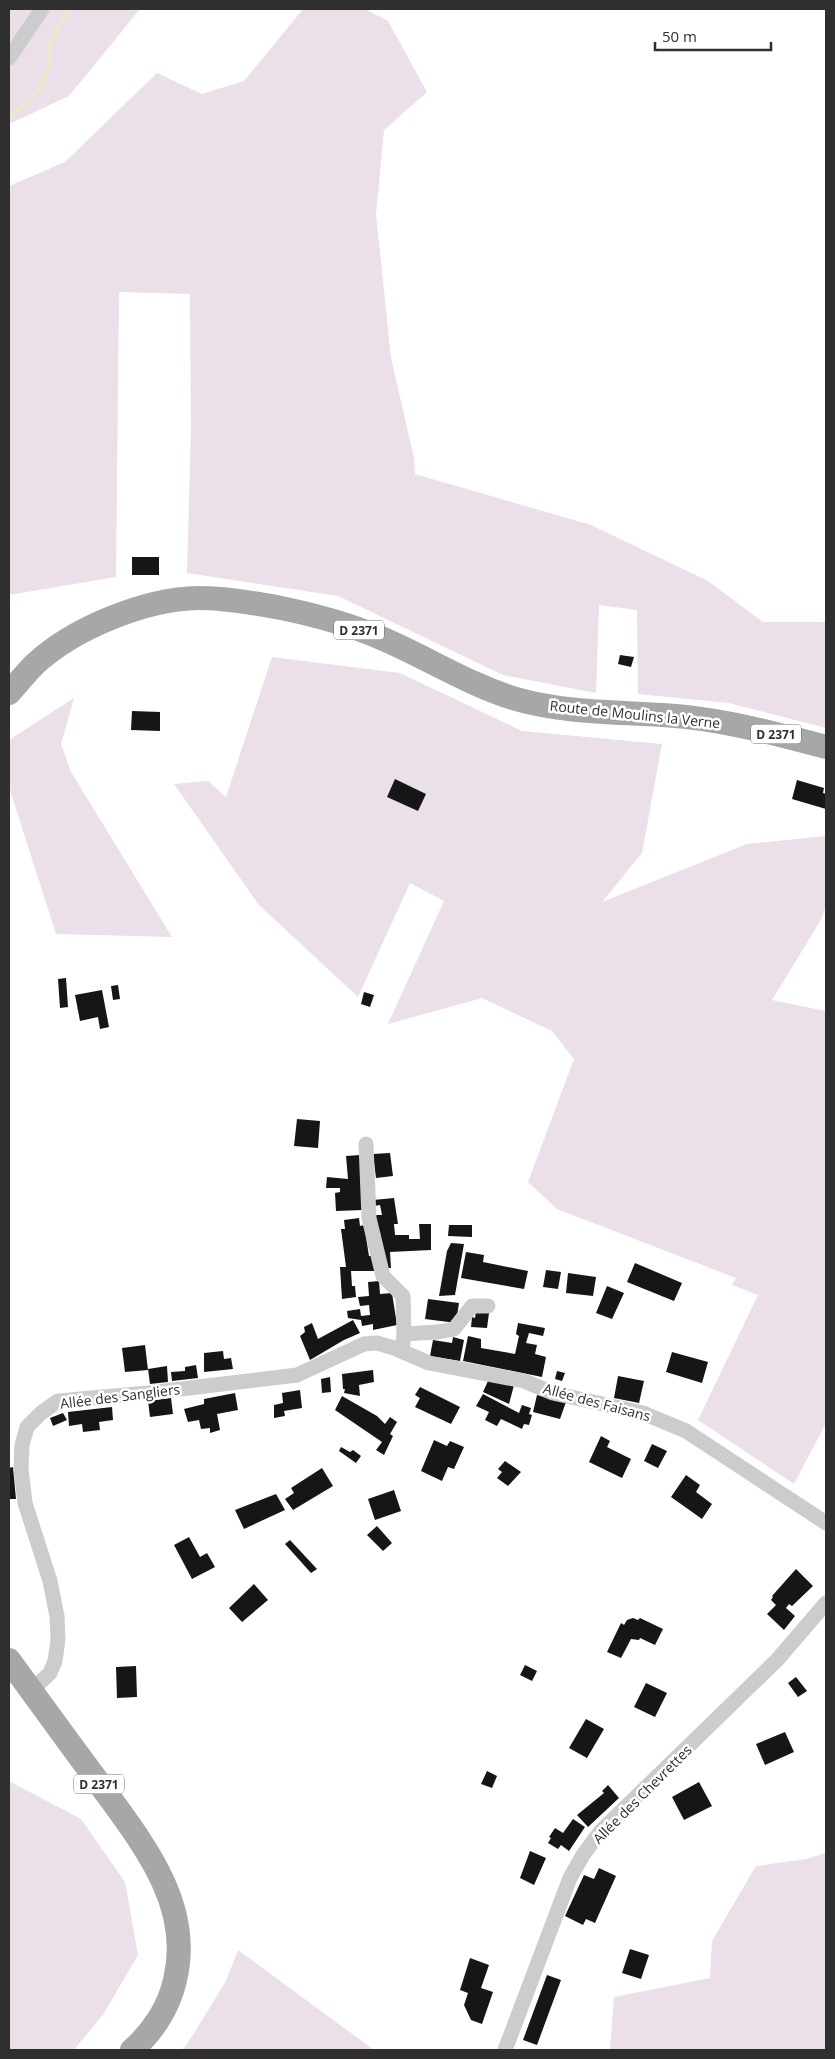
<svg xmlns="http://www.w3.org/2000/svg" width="835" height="2059" viewBox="0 0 835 2059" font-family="'Open Sans',sans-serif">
	<rect width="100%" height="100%" fill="#fff"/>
	<!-- green -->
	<path fill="#ebdfea" d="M9 9H140L69 96 9 124Z
		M303 9H365L388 21 427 92 384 130 376 214 391 358 414 458 415 474 591 525 708 581 763 622H826V728L729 703 638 694 637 610 599 605 596 693 503 675 338 596 187 573 191 428 190 294 119 292 116 577 9 595V186L65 162 157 73 202 94 244 81Z
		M272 657 400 673 522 731 662 744 642 853 602 902 747 844 826 836V905L822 918 772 1000 826 1011V1423L794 1484 698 1420 758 1295 732 1285 736 1278 557 1209 528 1182 574 1059 552 1031 482 998 388 1024 444 901 410 883 358 997 259 905 174 784 208 781 226 797Z
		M74 698 61 744 71 772 172 937 56 934 9 787V740Z
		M9 1781 81 1819 125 1882 138 1955 104 2013 74 2050H9Z
		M826 1853V2050H610L614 1997 710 1978 712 1941 756 1866 806 1859Z
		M238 1950 374 2050H181L186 2046 226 1981Z"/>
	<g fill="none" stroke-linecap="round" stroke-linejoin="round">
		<!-- stream -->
		<path stroke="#e9e9cd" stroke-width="4.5" d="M9 116 15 113 41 88 49 64 51 39 70 9"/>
	</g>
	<!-- building -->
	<path fill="#161616" d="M132 557H159V575H132Z
		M620 655 634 657 631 667 618 664Z
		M132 711 160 712V731L131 730Z
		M395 779 426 794 418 811 387 797Z
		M797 780 824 788 823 793 826 794V809L792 799Z
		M66 978 68 1007 60 1008 58 979Z
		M118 985 120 999 113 1000 111 986Z
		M102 990 109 1027 100 1029 98 1017 80 1021 75 995Z
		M364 992 374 995 370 1007 361 1004Z
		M297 1119 320 1121 318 1148 294 1146Z
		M390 1153 393 1176 376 1178 373 1154Z
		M360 1155 363 1210 336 1211 335 1193 340 1192V1188H326L327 1177 348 1179 346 1156Z
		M394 1198 398 1224H394L395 1235H409V1239H420L419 1224H431V1250L390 1252 391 1268H385L381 1251 380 1231H377L375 1215H382L380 1205 374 1206 373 1200Z
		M359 1218 360 1226 364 1225 369 1256H376L377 1271H351L352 1286H355L356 1297 342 1299 340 1267H346L341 1229H345L344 1220Z
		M449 1225H472V1237L448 1236Z
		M451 1243 464 1244 455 1295 439 1296 447 1251Z
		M466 1252 484 1255 483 1262 528 1271 524 1289 461 1278Z
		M635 1263 682 1283 674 1301 627 1282Z
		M546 1270 561 1272 558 1289 543 1287Z
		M568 1273 596 1277 593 1296 566 1293Z
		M379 1281 380 1294 392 1293 397 1325 373 1330V1324L362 1326 361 1320 348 1318 347 1311 360 1309 361 1316 370 1315 369 1305 360 1306 358 1297 369 1296 368 1282Z
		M607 1286 624 1293 612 1319 596 1313Z
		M428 1299 459 1303 456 1323 425 1319Z
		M476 1311 489 1313 487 1328 471 1327 472 1317 475 1318Z
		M353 1320 360 1333 344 1340 310 1360 300 1336 305 1332 304 1327 312 1323 318 1339Z
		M518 1323 545 1328 543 1336 529 1333 526 1343 537 1345 535 1354 546 1357 542 1377 463 1361 468 1336 481 1339V1348L515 1354 519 1336 516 1334Z
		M453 1337 464 1340 460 1361 430 1356 433 1340 452 1343Z
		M145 1345 148 1370 125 1372 122 1348Z
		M223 1351 224 1359 231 1358 233 1369 204 1372V1353Z
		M672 1352 708 1362 702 1383 666 1372Z
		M196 1365 198 1378 172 1381 171 1372 185 1371V1367Z
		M167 1366 168 1382 150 1384 148 1369Z
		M373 1370 374 1382 359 1385 360 1396 344 1393 345 1389H343L342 1374Z
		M557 1371 565 1373 562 1381 555 1379Z
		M618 1376 644 1381 639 1403 614 1398Z
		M330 1377 331 1392 322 1393 321 1379Z
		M488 1381 514 1385 509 1404 483 1392Z
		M420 1387 460 1407 451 1424 415 1407 420 1398 415 1395Z
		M300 1390 302 1408 284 1411 285 1416 274 1418V1405L283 1403 282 1393Z
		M235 1393 238 1410 217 1414 220 1430 210 1433V1428L201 1429 199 1420 188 1422 184 1409 204 1404V1399Z
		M483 1394 519 1413 522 1405 531 1408 529 1414 532 1415 529 1425 524 1424 522 1429 501 1419 497 1426 485 1420 489 1412 476 1406Z
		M537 1395 566 1402 560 1419 533 1412Z
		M342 1396 377 1416 385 1424 390 1417 397 1422 390 1434 393 1436 384 1455 376 1450 382 1442 335 1410Z
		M171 1398 173 1414 150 1417 148 1401Z
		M112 1407 113 1420 99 1422 100 1430 83 1432 82 1424 69 1426 68 1412Z
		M63 1413 67 1420 53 1426 50 1418Z
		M601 1436 610 1441 607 1447 631 1459 622 1478 589 1462Z
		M434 1440 447 1446 450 1441 464 1447 454 1469 448 1467 442 1481 421 1471Z
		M652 1444 667 1451 658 1468 644 1461Z
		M341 1447 350 1452 353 1450 361 1456 356 1463 339 1451Z
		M505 1461 521 1472 508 1486 497 1478 502 1472 498 1469Z
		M13 1467 16 1499H10L9 1468Z
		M322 1468 333 1486 293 1510 285 1499 294 1493 291 1488Z
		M686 1475 700 1485 696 1492 712 1504 702 1519 671 1497Z
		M394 1490 401 1511 375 1520 368 1499Z
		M276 1494 285 1510 244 1529 235 1510Z
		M377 1526 392 1543 383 1551 367 1535Z
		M189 1537 200 1557 207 1553 215 1567 192 1579 174 1545Z
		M290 1540 317 1569 311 1573 285 1544Z
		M796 1569 813 1586 792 1606 789 1604 786 1608 795 1616 784 1630 767 1614 776 1605 771 1600 773 1597 772 1596Z
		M254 1584 268 1600 242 1622 229 1608Z
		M633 1618 638 1620 640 1618 663 1629 655 1645 640 1638 639 1640 631 1639 621 1658 607 1652 621 1623 624 1625 627 1620Z
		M525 1665 537 1671 532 1681 520 1675Z
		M136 1666 137 1697 117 1698 116 1667Z
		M796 1677 807 1691 798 1697 788 1683Z
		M646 1683 667 1693 655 1717 634 1707Z
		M586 1719 604 1729 587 1758 569 1748Z
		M785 1732 794 1752 765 1765 756 1744Z
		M487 1771 497 1776 492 1788 481 1784Z
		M699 1782 712 1806 684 1820 672 1797Z
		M608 1785 619 1798 588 1827 577 1815 604 1793 602 1791Z
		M573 1819 585 1827 569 1851 561 1845 558 1849 548 1843 551 1838 549 1837 555 1828 563 1833Z
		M530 1851 546 1858 534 1885 520 1878Z
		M599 1868 616 1876 595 1923 586 1919 583 1925 565 1916 584 1875 594 1879Z
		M630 1949 649 1955 641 1979 622 1973Z
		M470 1958 489 1965 481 1988 493 1992 482 2024 471 2020 464 2005 468 1993 460 1990Z
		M547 1975 561 1980 537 2045 523 2040Z"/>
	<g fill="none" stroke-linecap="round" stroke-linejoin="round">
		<!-- minor -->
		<path stroke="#ccc" stroke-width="15" d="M9 58 42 9
			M366 1144 369 1218 383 1276 403 1296 404 1334 402 1351
			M404 1334 438 1332 454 1329 472 1306H488
			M31 1691 50 1673 55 1661 58 1640 57 1616 50 1581 25 1503 21 1469 22 1445 27 1427 41 1413 58 1401 148 1393 297 1375 364 1344 377 1343 394 1348 429 1363 524 1381 553 1393 643 1413 686 1431 826 1523
			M505 2050 570 1878 583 1855 600 1832 777 1660 826 1603"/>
		<!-- primary -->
		<path stroke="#a7a7a7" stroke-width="24" d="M9 693C17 684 26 673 35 664 74 628 145 599 198 598 226 598 254 603 281 608 315 615 349 624 381 638 426 657 469 685 516 699 572 715 629 711 686 717 733 722 780 735 826 747
			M9 1660C38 1700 67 1740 96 1779 139 1839 194 1902 175 1980 169 2007 153 2032 132 2050"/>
	</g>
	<g text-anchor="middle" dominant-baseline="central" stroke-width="5" stroke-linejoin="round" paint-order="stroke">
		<!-- shield labels -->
		<g fill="#fff" stroke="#6d6d6d" stroke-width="1">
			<rect x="334" y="620.5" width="50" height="19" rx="4"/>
			<rect x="751" y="724.5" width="50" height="19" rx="4"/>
			<rect x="74" y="1774.5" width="50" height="19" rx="4"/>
		</g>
		<g font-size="12" font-weight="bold" fill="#2f2f2f">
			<text x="359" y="630">D 2371</text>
			<text x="776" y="734">D 2371</text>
			<text x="99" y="1784">D 2371</text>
		</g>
		<!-- street labels -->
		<g font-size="14" fill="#2f2f2f" stroke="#fff">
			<text transform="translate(635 714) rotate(6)">Route de Moulins la Verne</text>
			<text transform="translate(120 1396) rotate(-7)">Allée des Sangliers</text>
			<text transform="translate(597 1402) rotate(15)">Allée des Faisans</text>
			<text transform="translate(642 1794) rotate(-45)">Allée des Chevrettes</text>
		</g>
	</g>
	<!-- border -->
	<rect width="835" height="2059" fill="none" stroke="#2f2f2f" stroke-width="20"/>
	<!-- scale -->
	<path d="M655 42v8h116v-8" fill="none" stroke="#2f2f2f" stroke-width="2.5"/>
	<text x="662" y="42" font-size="15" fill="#2f2f2f" stroke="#ffffff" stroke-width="4" paint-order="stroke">50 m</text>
</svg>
